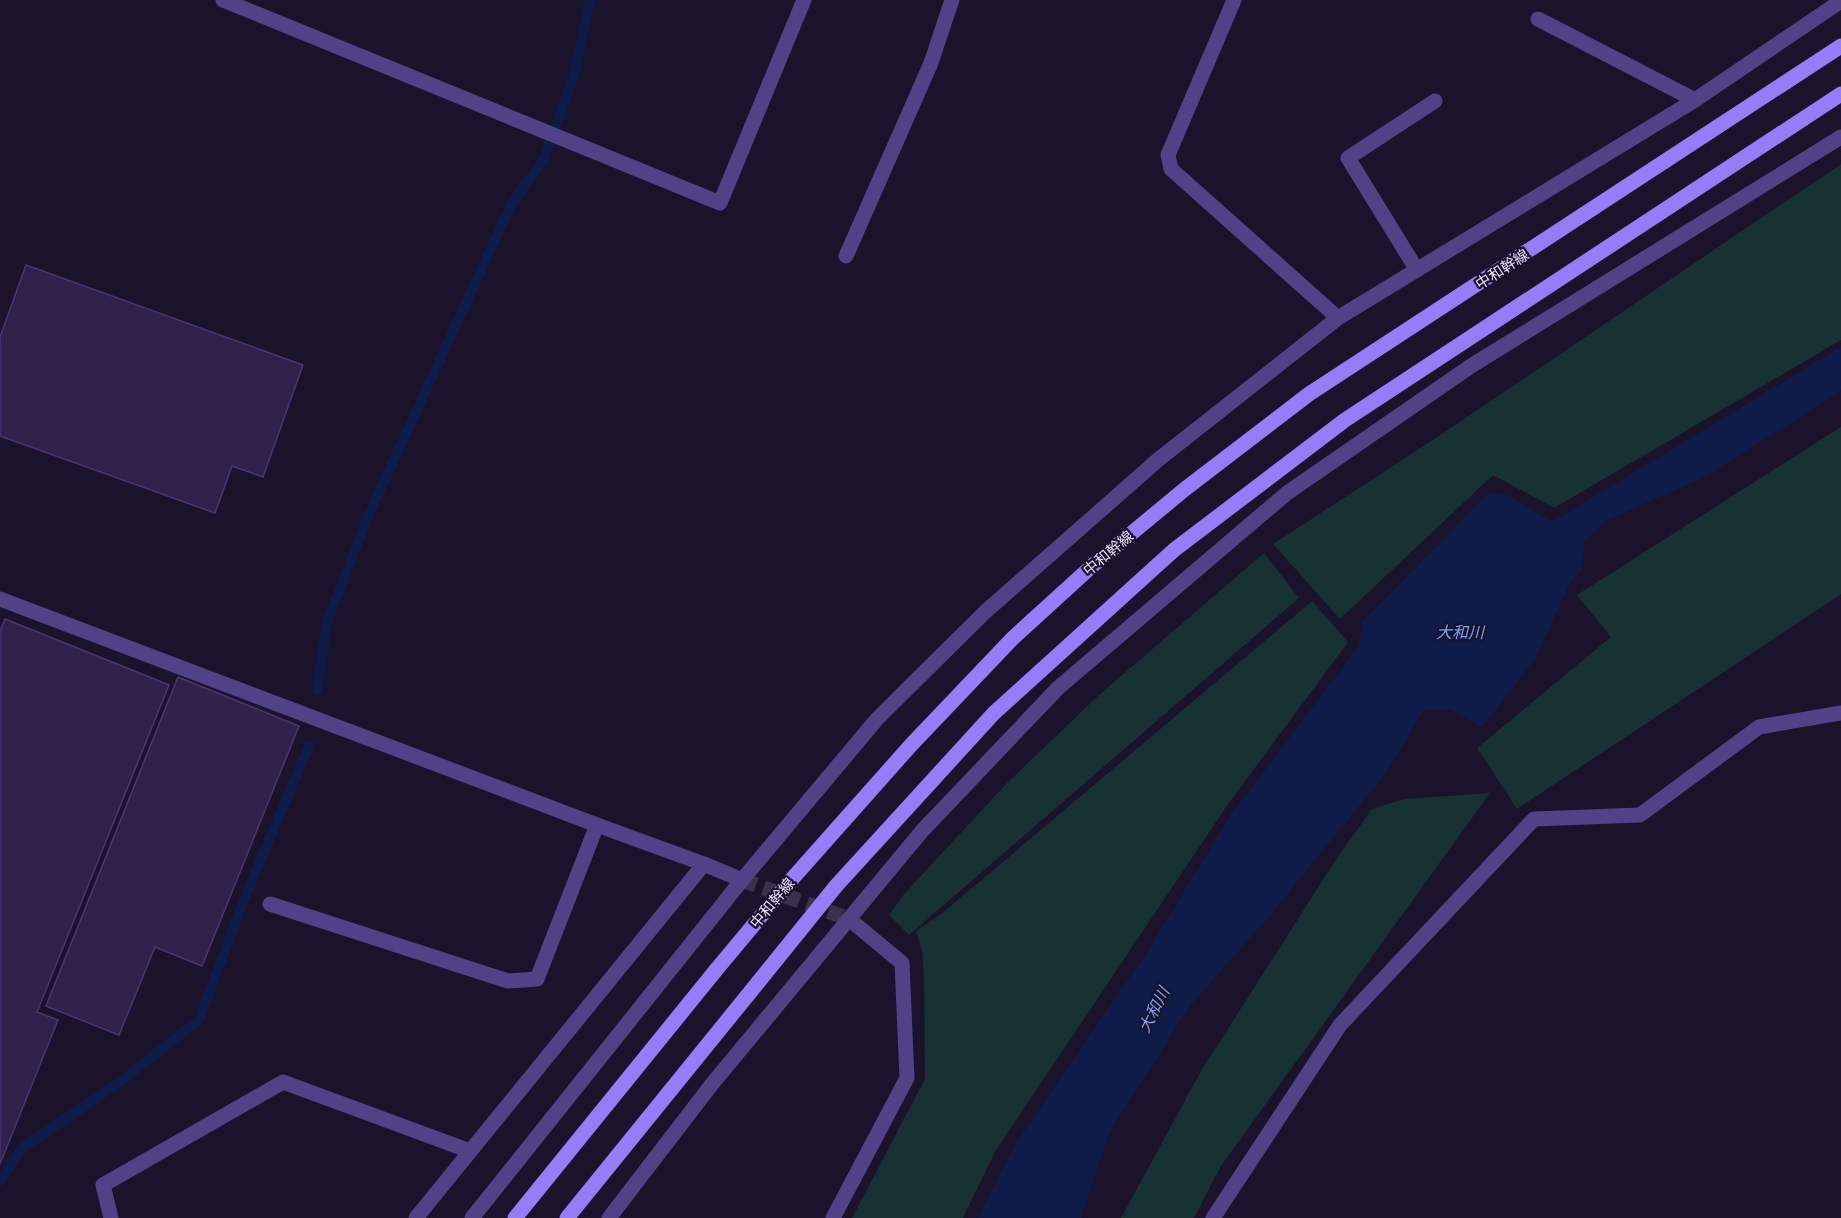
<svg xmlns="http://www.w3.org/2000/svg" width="1841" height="1218" viewBox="0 0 1841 1218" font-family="'Public Sans','Noto Sans JP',sans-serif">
	<rect width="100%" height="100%" fill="#1b132b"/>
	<!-- green -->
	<path fill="#173135" d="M1841 164V340L1554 508 1493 475 1340 619 1273 544 1439 436Z
		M1841 427V594L1517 809 1477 748 1611 637 1577 595Z
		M1264 553 1299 598 909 935 889 915 904 894 1008 782 1099 695Z
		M1312 601 1348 642 1226 807 1084 1019 995 1152 963 1218H852L925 1079 924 979 922 950 916 931 940 915Z
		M1490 793 1221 1166 1194 1218H1121L1201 1071 1335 861 1372 809 1404 799Z"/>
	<!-- water -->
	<path fill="#0f1b49" d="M1841 347V391L1705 477 1607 520 1584 542 1582 569 1569 585 1535 659 1482 727 1449 709 1424 710 1386 773 1268 918 1190 1006 1109 1133 1081 1218H978L1016 1143 1149 949 1230 816 1359 646 1362 622 1490 492 1511 497 1552 522Z"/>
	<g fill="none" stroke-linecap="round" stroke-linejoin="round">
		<!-- stream -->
		<path stroke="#0f1b49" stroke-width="10" d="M317 690 327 622 370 512 512 203 544 159 574 76 590 0
			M0 1181 22 1148 117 1084 199 1020 248 890 309 746"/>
	</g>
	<!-- building -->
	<path fill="#30214b" stroke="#4c3475" stroke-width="1.5" d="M26 265 303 365 263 477 232 466 215 513 0 436V337Z
		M5 619 169 685 37 1012 58 1020 0 1164V631Z
		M178 677 299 726 202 966 155 947 119 1035 46 1006Z"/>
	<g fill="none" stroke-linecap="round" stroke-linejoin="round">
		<!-- minor-tunnel -->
		<path stroke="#3a324a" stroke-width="15" stroke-dasharray="15 8" stroke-linecap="butt" d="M742 880 849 919"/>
		<!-- service -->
		<path stroke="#504287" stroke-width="15" d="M846 256 931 63 952 0"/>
		<!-- minor -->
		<path stroke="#504287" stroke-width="15" d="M223 0 720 203 804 0
			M1234 0 1168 155 1171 169 1338 318
			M1538 19 1695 100
			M1417 270 1348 158 1435 101
			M0 599 597 825 704 864 742 880
			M270 904 508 981 537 979 597 825
			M111 1218 103 1185 283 1082 470 1151
			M416 1218 704 864
			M472 1218 742 880 877 719 985 612 1159 459 1338 318 1695 100 1841 1
			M609 1218 712 1084 922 831 1058 688 1287 493 1471 366 1841 137
			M833 1218 907 1078 902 963 849 919
			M1213 1218 1340 1025 1534 819 1640 815 1759 727 1841 713"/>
		<!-- secondary -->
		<path stroke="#947df6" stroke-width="15" d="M515 1218 716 970
			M567 1218 747 996"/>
		<!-- secondary-bridge -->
		<path stroke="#947df6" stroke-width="15" d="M716 970 792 879 911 745 1013 638 1092 566 1185 489 1309 394 1841 46
			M747 996 836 886 994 713 1174 550 1345 420 1841 94"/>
	</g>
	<g text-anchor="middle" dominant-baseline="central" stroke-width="4.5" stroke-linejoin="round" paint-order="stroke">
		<!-- street labels -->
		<g font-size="15" fill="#e8e0fd" stroke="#1b132b">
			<text transform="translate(1502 269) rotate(-33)">中和幹線</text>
			<text transform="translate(1108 553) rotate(-40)">中和幹線</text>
			<text transform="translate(772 903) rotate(-50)">中和幹線</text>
		</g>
		<!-- water labels -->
		<g font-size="16" font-style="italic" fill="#75a5f6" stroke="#1b132b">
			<text x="1460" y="632">大和川</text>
			<text transform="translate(1154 1010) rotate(-63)">大和川</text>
		</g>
	</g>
</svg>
